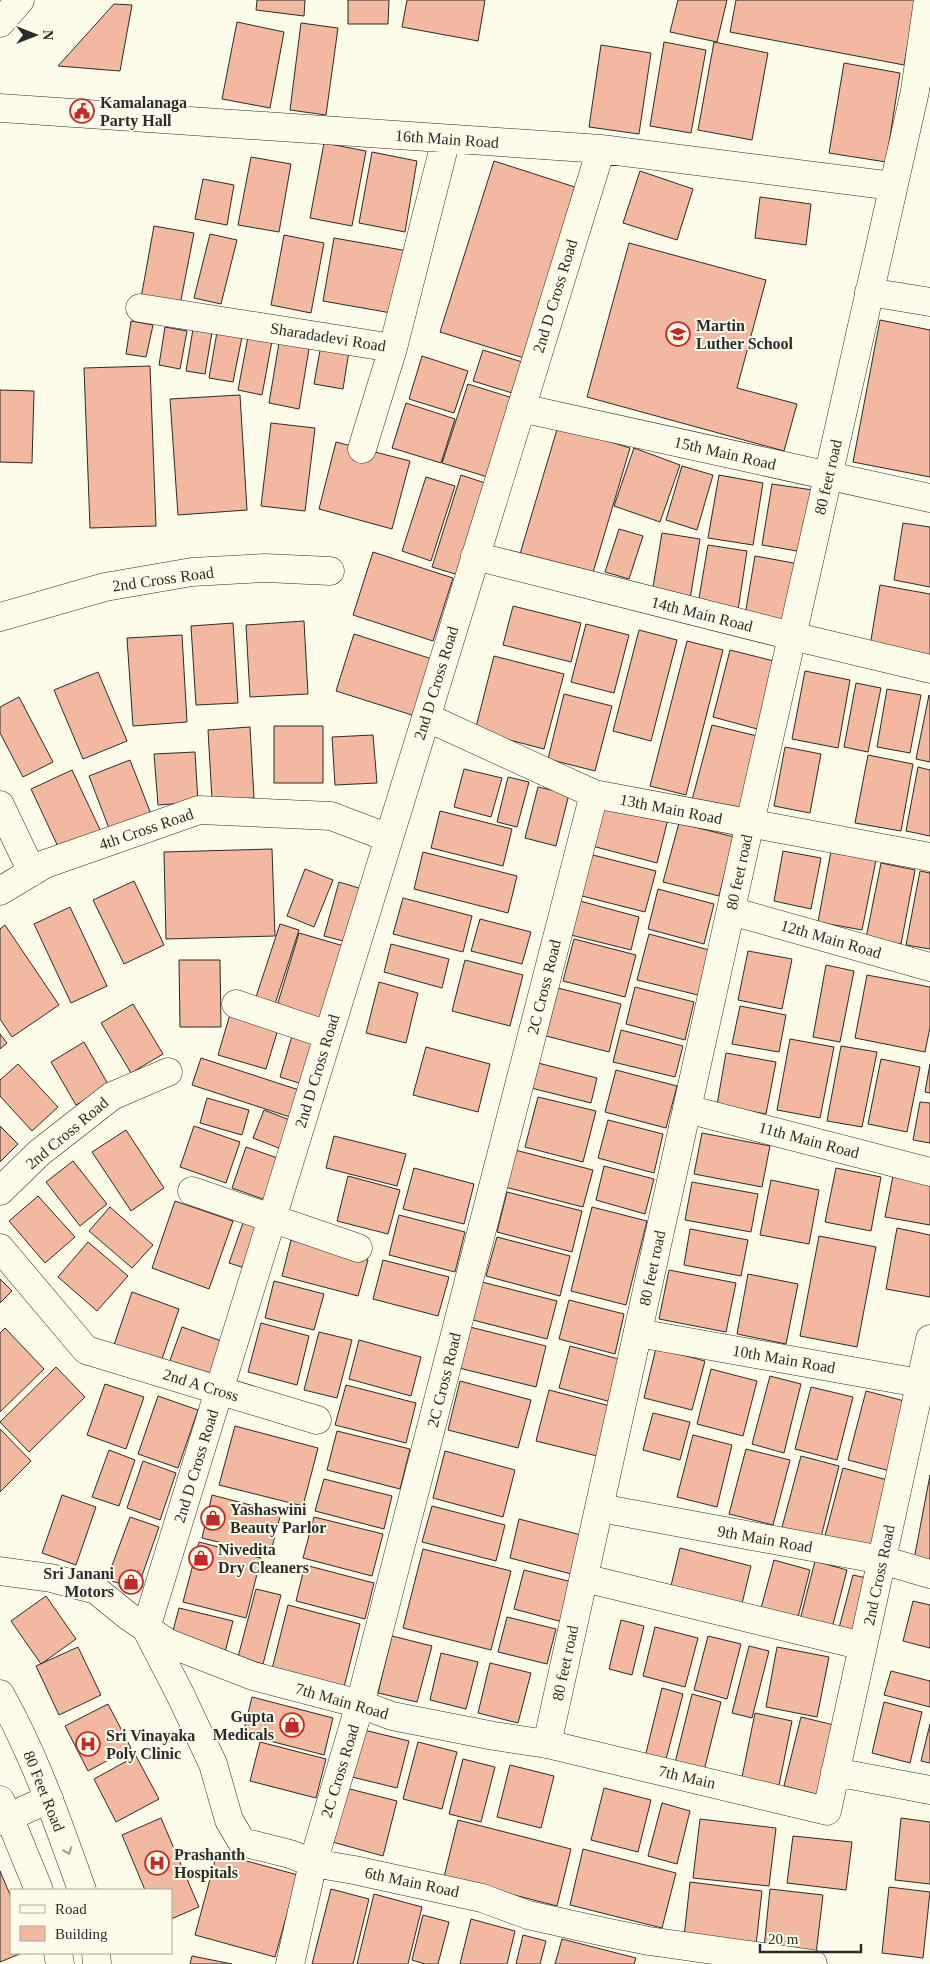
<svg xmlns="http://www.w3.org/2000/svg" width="930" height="1964" viewBox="0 0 930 1964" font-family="Georgia,serif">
	<rect width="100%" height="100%" fill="#fdfbea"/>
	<!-- building -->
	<path fill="#f2b8a0" stroke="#2b2b2b" d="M257 0H305L304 16 256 10Z
		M348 0H389L388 24H348Z
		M407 0H485L478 41 402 27Z
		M678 0H727L717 42 670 32Z
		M736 0H916L904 65 730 32Z
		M114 4 132 5 120 71 58 66Z
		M237 22 284 32 270 108 222 99Z
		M301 23 338 28 326 115 290 110Z
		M664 42 706 50 691 133 650 126Z
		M714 42 768 53 752 140 698 130Z
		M601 45 651 53 639 134 589 127Z
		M844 63 900 73 886 162 829 153Z
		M324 143 366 151 352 226 310 218Z
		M372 152 417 161 405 232 359 223Z
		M251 157 291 164 279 232 238 225Z
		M494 161 578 188 524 358 440 332Z
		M640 171 693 189 677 240 623 223Z
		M203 179 234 185 227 225 195 219Z
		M760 197 811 204 806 245 755 238Z
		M154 226 194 233 180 305 141 298Z
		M210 234 237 240 221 304 194 298Z
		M284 235 324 243 311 313 271 305Z
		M334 238 408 251 397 314 323 301Z
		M629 243 766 280 737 388 797 404 784 451 587 397Z
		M880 320 930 330V477L853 462Z
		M131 321 153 325 146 357 126 354Z
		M165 327 187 331 180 369 159 365Z
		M193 329 212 332 205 374 186 371Z
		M217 332 242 337 233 382 209 378Z
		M248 337 272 341 262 395 238 390Z
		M280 337 310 343 299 409 269 403Z
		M321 345 349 351 343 389 314 384Z
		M483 350 532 365 522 396 473 381Z
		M422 356 468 371 454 413 409 399Z
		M150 366 156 526 90 528 84 368Z
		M468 384 519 400 494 479 442 463Z
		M0 390 34 391 32 463 0 462Z
		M240 395 247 510 178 515 170 399Z
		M406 403 455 419 441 463 392 448Z
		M271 423 315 428 305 511 261 506Z
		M558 426 630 448 592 576 520 554Z
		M336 442 410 461 392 529 319 509Z
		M634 448 680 465 660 522 614 506Z
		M682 466 713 475 697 530 666 520Z
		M461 475 494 486 465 577 432 567Z
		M719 475 763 483 753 545 708 538Z
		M426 477 455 486 431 561 402 551Z
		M772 484 813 490 803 552 762 545Z
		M903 523 930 527V587L894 580Z
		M619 529 643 536 629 579 605 572Z
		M662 533 700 539 689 605 651 599Z
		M708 545 747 551 737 617 697 610Z
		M373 552 453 578 433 641 353 615Z
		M755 556 799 564 789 623 745 615Z
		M880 585 930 594V656L870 646Z
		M513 606 581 623 571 662 503 645Z
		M304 621 308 694 250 697 246 625Z
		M233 623 238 703 196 705 191 626Z
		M586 624 629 635 614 693 571 682Z
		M639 630 677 640 651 741 613 731Z
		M354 634 432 659 415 716 336 691Z
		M182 635 187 722 133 726 127 638Z
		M687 641 723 650 686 795 650 786Z
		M730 650 778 662 761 730 713 717Z
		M494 656 564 674 544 749 475 731Z
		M805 671 850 680 838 748 792 739Z
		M98 672 127 741 83 759 54 690Z
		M856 683 881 688 868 752 844 747Z
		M887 689 921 695 910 753 877 747Z
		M564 694 612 706 595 771 548 759Z
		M929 695 930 696V762L916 759Z
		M19 697 53 762 23 777 0 733V707Z
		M712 725 761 737 741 813 692 800Z
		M274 726H323V783H274Z
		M250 727 254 798 212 800 208 730Z
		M373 735 377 783 335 785 332 737Z
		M785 747 821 754 810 813 774 806Z
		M195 752 198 802 158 805 154 754Z
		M868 755 913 764 901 831 855 823Z
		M130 760 151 814 110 831 89 776Z
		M918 767 930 770V836L906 831Z
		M464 769 502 778 491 817 454 807Z
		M72 770 102 834 61 853 31 789Z
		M508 777 529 782 517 827 497 822Z
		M538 787 569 794 556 846 525 838Z
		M603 802 668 819 657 863 592 846Z
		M440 811 512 829 503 866 431 848Z
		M679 823 734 837 719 896 663 882Z
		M272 849 275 936 166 939 164 852Z
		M783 851 821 858 811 909 774 901Z
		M831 851 876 860 862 930 818 922Z
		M423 852 517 876 508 913 414 889Z
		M589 854 656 871 645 912 578 895Z
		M881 863 915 870 901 944 866 938Z
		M305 869 333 880 314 927 287 916Z
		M920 871 930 873V949L906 945Z
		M134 881 164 945 124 964 93 900Z
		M339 882 362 889 347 942 324 936Z
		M658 889 714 904 704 944 648 929Z
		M403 898 472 916 463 952 393 934Z
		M580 901 639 917 631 950 571 935Z
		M70 907 107 986 71 1003 34 924Z
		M480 919 531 932 522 964 471 951Z
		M280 924 299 930 275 1004 256 997Z
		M5 925 59 1005 12 1037 0 1019V929Z
		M299 933 344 946 323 1020 277 1006Z
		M649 934 713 951 702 996 637 980Z
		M574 939 636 955 625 997 563 981Z
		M391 944 449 959 442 988 384 972Z
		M748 951 792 959 782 1009 738 1000Z
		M179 960H220L221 1027H180Z
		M465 960 523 975 510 1026 452 1011Z
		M826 965 854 971 840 1042 813 1037Z
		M867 975 930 987V1027L925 1052 855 1038Z
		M379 982 418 993 406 1043 366 1033Z
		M635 987 694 1002 685 1040 626 1024Z
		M558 988 621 1004 609 1052 546 1036Z
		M133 1004 163 1054 131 1073 101 1023Z
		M740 1006 786 1015 779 1052 732 1044Z
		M231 1011 279 1026 266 1069 218 1055Z
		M294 1029 316 1035 302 1084 280 1077Z
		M621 1030 683 1046 675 1077 613 1062Z
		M0 1034 7 1043 0 1049Z
		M790 1039 834 1047 820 1118 777 1110Z
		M84 1042 109 1086 76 1105 51 1062Z
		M841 1046 877 1052 862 1127 827 1121Z
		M426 1047 490 1064 478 1112 413 1095Z
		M726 1053 776 1062 766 1114 717 1105Z
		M201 1058 299 1090 290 1117 192 1085Z
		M881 1059 920 1067 907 1132 868 1124Z
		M538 1063 597 1078 591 1103 531 1088Z
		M18 1064 58 1107 32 1131 0 1096V1080Z
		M930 1064V1093L925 1092Z
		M616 1070 677 1086 666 1128 605 1112Z
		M538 1097 596 1111 583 1162 525 1147Z
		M207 1098 249 1110 242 1135 200 1123Z
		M920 1102 930 1103V1143L913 1140Z
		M264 1110 300 1124 289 1152 253 1138Z
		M608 1120 663 1134 654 1173 598 1158Z
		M0 1126 18 1144 0 1162Z
		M194 1126 240 1142 226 1183 180 1167Z
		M126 1130 164 1188 131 1211 92 1152Z
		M702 1133 770 1146 762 1187 694 1174Z
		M334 1136 406 1154 397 1186 326 1168Z
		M246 1147 286 1161 271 1202 232 1188Z
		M515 1150 593 1170 583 1207 505 1187Z
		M73 1161 107 1204 80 1226 46 1182Z
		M604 1166 654 1179 645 1214 596 1200Z
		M414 1168 474 1184 464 1224 403 1209Z
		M836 1168 881 1177 871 1231 825 1222Z
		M348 1176 400 1190 388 1234 337 1221Z
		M893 1176 930 1184V1225L885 1217Z
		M771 1180 819 1190 809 1244 760 1235Z
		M692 1182 758 1194 751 1232 685 1220Z
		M507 1192 582 1211 572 1252 497 1232Z
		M38 1196 75 1237 45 1263 9 1221Z
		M175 1201 233 1221 209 1289 152 1268Z
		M110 1207 153 1245 132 1268 89 1231Z
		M592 1207 647 1221 626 1305 571 1291Z
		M399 1215 465 1232 455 1272 389 1255Z
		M244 1220 266 1228 251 1270 229 1263Z
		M897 1228 930 1235V1297L886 1289Z
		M690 1229 748 1240 741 1276 684 1265Z
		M819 1236 876 1247 857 1347 800 1336Z
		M497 1237 570 1256 560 1296 486 1276Z
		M291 1240 368 1260 358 1296 282 1276Z
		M88 1242 128 1276 97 1311 58 1277Z
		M383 1260 449 1277 438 1316 373 1299Z
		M669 1270 736 1283 726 1332 659 1319Z
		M748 1274 798 1284 786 1344 737 1334Z
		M0 1279 12 1291 0 1303Z
		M274 1281 324 1294 314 1330 265 1318Z
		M478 1281 557 1301 547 1339 469 1319Z
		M132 1292 179 1309 161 1362 114 1345Z
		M569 1300 624 1314 615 1354 559 1339Z
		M261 1323 309 1336 297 1385 248 1372Z
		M182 1327 227 1343 214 1379 169 1363Z
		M470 1327 546 1346 536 1387 459 1368Z
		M5 1328 44 1369 0 1412V1333Z
		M319 1332 352 1340 337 1398 304 1390Z
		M359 1340 421 1357 411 1396 349 1379Z
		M570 1346 626 1361 615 1403 559 1388Z
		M656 1348 705 1361 692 1410 644 1398Z
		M56 1367 85 1397 29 1452 0 1422Z
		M711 1369 757 1381 743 1436 697 1424Z
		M770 1376 801 1384 784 1453 752 1444Z
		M460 1381 531 1400 518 1448 448 1430Z
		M105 1384 144 1397 126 1449 87 1435Z
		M346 1385 416 1403 406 1443 335 1425Z
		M811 1387 853 1397 837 1460 795 1449Z
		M549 1390 614 1407 601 1457 536 1441Z
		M866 1391 912 1403 894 1472 848 1460Z
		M158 1396 198 1410 178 1468 138 1454Z
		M653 1413 690 1422 680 1460 643 1450Z
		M235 1426 318 1448 303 1506 219 1485Z
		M0 1429 31 1461 0 1492Z
		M337 1431 410 1449 400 1489 327 1470Z
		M693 1435 732 1445 717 1507 677 1497Z
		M746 1449 790 1460 773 1525 729 1514Z
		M109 1450 135 1460 119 1506 92 1497Z
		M445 1451 515 1470 503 1517 433 1498Z
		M801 1456 839 1466 820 1541 781 1531Z
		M143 1461 176 1473 160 1520 127 1508Z
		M843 1468 895 1482 877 1549 825 1536Z
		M930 1475V1568L913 1565Z
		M324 1479 392 1496 384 1529 315 1511Z
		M62 1495 96 1507 76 1565 42 1553Z
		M212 1495 281 1513 270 1555 202 1538Z
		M432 1506 505 1525 496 1561 422 1542Z
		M130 1517 159 1527 137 1590 107 1579Z
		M314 1517 383 1534 372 1576 303 1558Z
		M519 1519 589 1537 579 1576 510 1558Z
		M199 1542 261 1558 246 1618 183 1602Z
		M680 1548 751 1566 741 1608 670 1590Z
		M423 1549 511 1571 491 1650 403 1628Z
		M774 1560 810 1570 797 1621 760 1612Z
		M815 1561 847 1570 831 1632 799 1624Z
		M305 1565 374 1583 365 1619 296 1601Z
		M524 1570 580 1584 570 1624 514 1609Z
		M853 1575 876 1580 862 1634 839 1628Z
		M256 1589 281 1595 263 1664 238 1657Z
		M46 1596 76 1639 41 1664 11 1621Z
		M913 1601 930 1605V1648L903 1641Z
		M288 1605 360 1624 344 1687 272 1669Z
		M179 1608 233 1621 224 1656 170 1642Z
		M507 1617 556 1629 547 1664 498 1652Z
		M621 1620 644 1626 632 1675 609 1669Z
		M655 1627 698 1638 685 1687 643 1676Z
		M392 1636 432 1646 417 1702 378 1693Z
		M708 1636 741 1644 727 1699 694 1690Z
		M749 1646 769 1651 752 1718 732 1713Z
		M78 1647 101 1695 59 1715 36 1666Z
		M777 1647 829 1657 817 1717 766 1707Z
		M441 1653 478 1662 466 1709 430 1700Z
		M490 1663 531 1673 518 1723 478 1713Z
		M891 1671 930 1681V1707L884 1695Z
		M662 1688 683 1694 664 1767 644 1761Z
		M692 1694 721 1702 703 1775 674 1767Z
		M252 1697 333 1718 324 1755 243 1734Z
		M884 1702 922 1712 910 1763 872 1753Z
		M108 1704 131 1748 88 1771 65 1726Z
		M755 1713 792 1721 778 1790 741 1782Z
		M801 1717 838 1726 820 1795 784 1786Z
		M930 1724V1763L921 1761Z
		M360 1729 409 1741 397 1788 348 1776Z
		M260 1742 326 1759 316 1798 250 1781Z
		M418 1742 457 1752 442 1809 403 1799Z
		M136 1756 159 1799 116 1822 94 1779Z
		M463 1759 495 1767 481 1822 449 1814Z
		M510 1765 554 1776 541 1828 497 1817Z
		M342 1787 397 1801 383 1856 329 1841Z
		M604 1788 651 1800 638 1852 591 1840Z
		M662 1803 690 1811 677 1864 648 1856Z
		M161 1818 199 1907 171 1919V1890H145L122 1835Z
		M901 1818 930 1822V1884L895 1880Z
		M700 1819 776 1828 769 1886 693 1878Z
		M458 1820 571 1849 557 1906 444 1877Z
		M793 1836 852 1842 846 1890 787 1883Z
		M583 1849 676 1873 662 1928 570 1905Z
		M217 1853 298 1875 275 1957 195 1935Z
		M0 1871 11 1897V1953H22L0 1962Z
		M690 1882 762 1891 756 1945 684 1937Z
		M889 1887 930 1892 923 1958 882 1953Z
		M331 1889 369 1899 353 1964H312Z
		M770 1889 823 1895 816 1954 764 1948Z
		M374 1894 422 1907 408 1964H357Z
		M423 1915 449 1922 438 1964H425L412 1960Z
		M471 1919 515 1931 507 1964H460Z
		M523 1935 546 1941 540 1964H516Z
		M562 1939 636 1958 634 1964H555Z
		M192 1956 232 1964H190Z"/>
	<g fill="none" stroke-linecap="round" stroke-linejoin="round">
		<!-- street casing -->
		<g stroke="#2b2b2b" stroke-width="29">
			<path id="street" d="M0 108 601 149 893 186
				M601 149 146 1628 180 1694 213 1764 229 1820 242 1842 290 1854 313 1863 354 1870 482 1898 528 1915 609 1933 649 1941 813 1964
				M869 292 930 302
				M140 308 393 348 446 139
				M521 408 930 498
				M362 449 393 348
				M475 556 792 636 930 669
				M0 617 105 587 192 572 265 568 330 571
				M426 717 594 794 930 857
				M0 805 32 872
				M0 891 45 864 199 810 331 816 389 838
				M731 911 930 967
				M236 1004 328 1035
				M687 1109 930 1172
				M0 1191 39 1153 112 1096 168 1072
				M192 1191 358 1248
				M0 1248 86 1350 317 1420
				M638 1333 930 1385
				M600 1508 882 1560 930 1574
				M584 1578 863 1646
				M547 1744 827 1811 930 1339
				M835 1772 930 1790
				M0 1821 49 1799
				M290 1964 313 1863 360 1704 594 794"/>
		</g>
		<!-- secondary casing -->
		<g stroke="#2b2b2b" stroke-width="29">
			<path id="secondary" d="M0 23 20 0
				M0 1571 51 1578 96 1590 128 1616 168 1643 253 1676 360 1704 392 1716 494 1736 547 1744 750 823 915 91 928 0
				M0 1694C35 1756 58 1823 82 1890
				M0 1800 9 1817 39 1890
				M58 1953 60 1964
				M96 1953 97 1964"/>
		</g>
		<!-- street -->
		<use href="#street" stroke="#fdfbea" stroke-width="28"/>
		<!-- secondary -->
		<use href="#secondary" stroke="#fdfbea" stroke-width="28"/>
	</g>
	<!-- one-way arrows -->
	<defs><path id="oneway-chevron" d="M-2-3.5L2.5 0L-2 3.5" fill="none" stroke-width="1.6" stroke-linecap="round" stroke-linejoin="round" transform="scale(1.25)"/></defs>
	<use stroke="#9e9d94" href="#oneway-chevron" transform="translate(68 1851) rotate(70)"/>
	<!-- icons -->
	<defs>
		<g id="civic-ring" transform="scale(1.25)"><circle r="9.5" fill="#fdfbea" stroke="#c62828" stroke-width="1.5"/><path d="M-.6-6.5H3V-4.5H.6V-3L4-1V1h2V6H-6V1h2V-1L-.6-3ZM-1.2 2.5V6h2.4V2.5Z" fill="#c62828"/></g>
		<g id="school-ring" transform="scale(1.25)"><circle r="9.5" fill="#fdfbea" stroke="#c62828" stroke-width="1.5"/><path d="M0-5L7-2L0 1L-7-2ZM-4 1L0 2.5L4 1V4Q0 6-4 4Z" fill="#c62828"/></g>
		<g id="shop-ring" transform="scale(1.25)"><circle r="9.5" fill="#fdfbea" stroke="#c62828" stroke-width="1.5"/><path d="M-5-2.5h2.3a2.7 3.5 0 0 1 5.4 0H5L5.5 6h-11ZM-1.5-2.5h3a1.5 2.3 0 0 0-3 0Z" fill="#c62828"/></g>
		<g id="hospital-ring" transform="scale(1.25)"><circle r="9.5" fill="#fdfbea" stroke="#c62828" stroke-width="1.5"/><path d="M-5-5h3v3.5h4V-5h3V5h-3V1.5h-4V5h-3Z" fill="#c62828"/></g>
	</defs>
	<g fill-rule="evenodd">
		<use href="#civic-ring" x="82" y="111"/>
		<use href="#school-ring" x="678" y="334"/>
		<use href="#shop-ring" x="213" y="1518"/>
		<use href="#shop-ring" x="201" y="1558"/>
		<use href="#shop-ring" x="131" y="1582"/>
		<use href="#shop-ring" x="292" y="1725"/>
		<use href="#hospital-ring" x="88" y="1744"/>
		<use href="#hospital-ring" x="157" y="1863"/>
	</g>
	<g text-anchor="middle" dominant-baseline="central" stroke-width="4" stroke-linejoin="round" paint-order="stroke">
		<!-- poi labels -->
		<g font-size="16" font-weight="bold" fill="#2b2b2b" stroke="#fdfbea" text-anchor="start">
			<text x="100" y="102">Kamalanaga<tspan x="100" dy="18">Party Hall</tspan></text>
			<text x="696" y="325">Martin<tspan x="696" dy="18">Luther School</tspan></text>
			<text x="230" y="1509">Yashaswini<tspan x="230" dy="18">Beauty Parlor</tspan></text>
			<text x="218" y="1549">Nivedita<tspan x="218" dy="18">Dry Cleaners</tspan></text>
			<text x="114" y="1573" text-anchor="end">Sri Janani<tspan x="114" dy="18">Motors</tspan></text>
			<text x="274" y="1716" text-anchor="end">Gupta<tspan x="274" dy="18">Medicals</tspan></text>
			<text x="106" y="1735">Sri Vinayaka<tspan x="106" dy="18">Poly Clinic</tspan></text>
			<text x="174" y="1854">Prashanth<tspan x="174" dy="18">Hospitals</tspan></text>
		</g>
		<!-- street labels -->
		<g font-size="16" fill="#2b2b2b" stroke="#fdfbea">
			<text transform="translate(447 139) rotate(4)">16th Main Road</text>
			<text transform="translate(555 296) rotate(-73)">2nd D Cross Road</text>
			<text transform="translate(328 337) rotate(9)">Sharadadevi Road</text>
			<text transform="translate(725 453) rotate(13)">15th Main Road</text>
			<text transform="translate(828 477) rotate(-77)">80 feet road</text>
			<text transform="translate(163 579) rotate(-8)">2nd Cross Road</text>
			<text transform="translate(702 614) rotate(14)">14th Main Road</text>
			<text transform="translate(436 683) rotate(-73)">2nd D Cross Road</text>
			<text transform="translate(671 809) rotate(11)">13th Main Road</text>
			<text transform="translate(146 829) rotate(-19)">4th Cross Road</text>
			<text transform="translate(739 872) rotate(-78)">80 feet road</text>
			<text transform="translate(831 939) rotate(16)">12th Main Road</text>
			<text transform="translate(544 987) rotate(-76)">2C Cross Road</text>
			<text transform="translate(317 1071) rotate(-73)">2nd D Cross Road</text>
			<text transform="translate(67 1133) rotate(-40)">2nd Cross Road</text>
			<text transform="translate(809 1140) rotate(15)">11th Main Road</text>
			<text transform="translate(652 1268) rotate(-78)">80 feet road</text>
			<text transform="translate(784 1359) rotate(10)">10th Main Road</text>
			<text transform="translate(444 1380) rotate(-76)">2C Cross Road</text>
			<text transform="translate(201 1385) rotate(17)">2nd A Cross</text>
			<text transform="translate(196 1466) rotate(-73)">2nd D Cross Road</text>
			<text transform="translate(765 1539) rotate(10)">9th Main Road</text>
			<text transform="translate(879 1575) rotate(-78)">2nd Cross Road</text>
			<text transform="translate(565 1663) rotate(-78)">80 feet road</text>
			<text transform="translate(342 1701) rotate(16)">7th Main Road</text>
			<text transform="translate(340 1771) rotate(-73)">2C Cross Road</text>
			<text transform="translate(687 1777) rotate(13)">7th Main</text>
			<text transform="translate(44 1791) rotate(68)">80 Feet Road</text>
			<text transform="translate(412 1882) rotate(12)">6th Main Road</text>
		</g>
	</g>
	<!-- legend -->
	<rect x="10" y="1889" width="162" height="65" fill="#fdfbea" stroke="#a9a89e"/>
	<rect x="20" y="1905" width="25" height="8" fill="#fdfbea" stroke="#a9a89e"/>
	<text x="55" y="1914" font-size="15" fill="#2b2b2b">Road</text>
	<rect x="20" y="1926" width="25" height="15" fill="#f2b8a0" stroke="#a9a89e"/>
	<text x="55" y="1939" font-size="15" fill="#2b2b2b">Building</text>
	<!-- north arrow -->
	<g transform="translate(35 35) rotate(90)" stroke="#fdfbea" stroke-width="4" paint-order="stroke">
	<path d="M0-4L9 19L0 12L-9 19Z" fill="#2b2b2b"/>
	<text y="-8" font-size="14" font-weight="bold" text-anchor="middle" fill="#2b2b2b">N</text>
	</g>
	<!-- scale -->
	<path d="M760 1944v8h101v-8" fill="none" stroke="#2b2b2b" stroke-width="2.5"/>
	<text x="768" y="1944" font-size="15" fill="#2b2b2b" stroke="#fdfbea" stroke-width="4" paint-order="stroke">20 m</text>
</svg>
